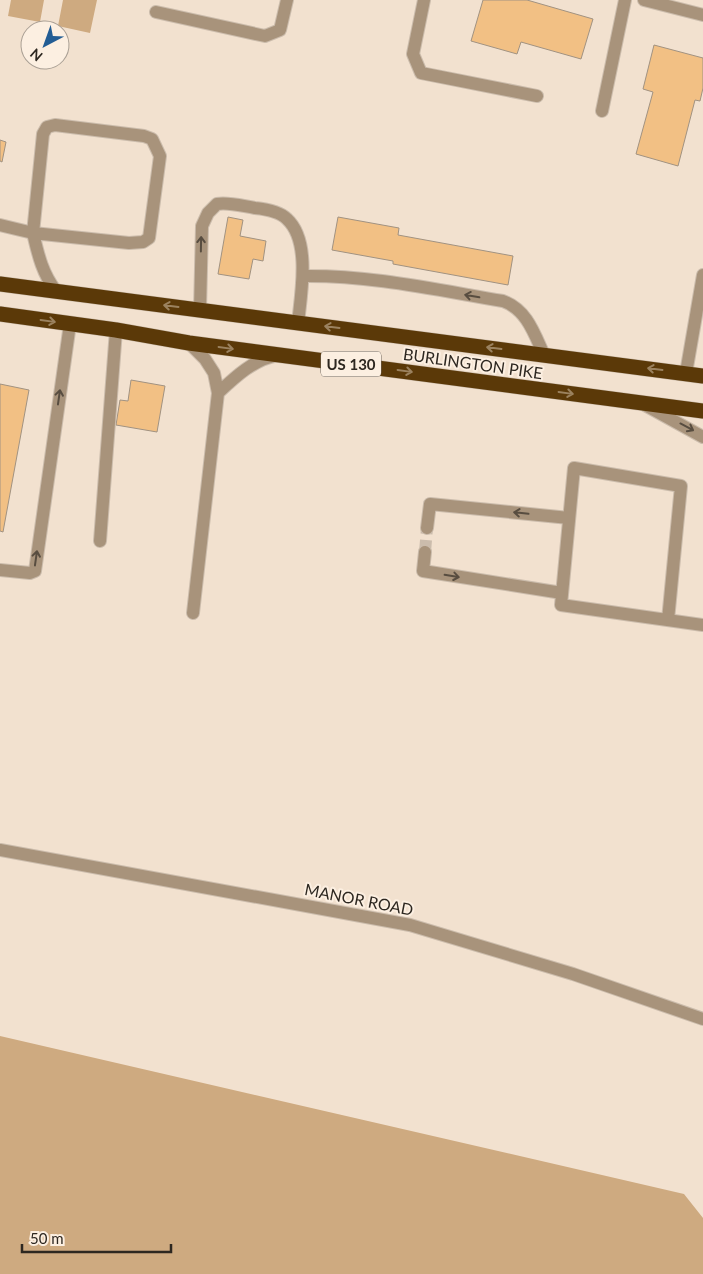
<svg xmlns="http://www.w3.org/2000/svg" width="703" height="1274" viewBox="0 0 703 1274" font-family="Lato,sans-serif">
	<rect width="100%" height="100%" fill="#f2e1cf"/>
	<!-- green -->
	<path fill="#ceaa80" d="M11 0H44L40 22 8 16Z
		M63 0H97L90 33 58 26Z
		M0 1036 684 1194 703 1218V1274H0Z"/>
	<!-- building -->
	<path fill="#f2c084" stroke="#a19281" d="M483 0H527L593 19 581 59 521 42 517 54 471 41Z
		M654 45 703 58V88L700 101 695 100 678 166 636 154 653 92 643 89Z
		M0 140 6 142 2 162 0 161Z
		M228 217 243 220 240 236 266 241 263 261 253 259 249 279 218 274Z
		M338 217 399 228 398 235 513 256 508 285 393 264V261L332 250Z
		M131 380 165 386 157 432 116 425 120 400 128 401Z
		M0 384 29 390 3 532 0 531Z"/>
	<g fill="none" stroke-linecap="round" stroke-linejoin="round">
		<!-- minor-tunnel -->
		<path stroke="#cbbcac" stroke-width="12" stroke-dasharray="12 6" stroke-linecap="butt" d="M425 552 427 528"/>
		<!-- minor casing -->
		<g stroke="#cbbcac" stroke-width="14">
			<path id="minor" d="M424 0 413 54 421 73 537 96
				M644 0 703 15
				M156 12 265 36 280 30 287 0
				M602 111 625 0
				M55 125 144 136 152 139 160 156 149 238 143 242 129 243 33 233 43 134 47 127Z
				M0 225 33 233C38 254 42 273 56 291
				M303 276C370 275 437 290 503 301 527 310 534 333 544 355
				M200 310 202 226 208 213 217 204C229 202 242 206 255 208 265 209 279 211 287 219 311 241 301 294 298 323
				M189 343 205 359 214 373 218 393 193 613
				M686 373 703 275
				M218 393C235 377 254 359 278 355
				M645 405 703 437
				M427 528 430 504 569 518
				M100 541 116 330
				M425 552 423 571 562 593
				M0 570 30 573 35 571 70 324
				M668 620 681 486 574 468 561 605 703 625
				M0 850 410 925 573 974 703 1019"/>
		</g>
		<!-- highway casing -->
		<g stroke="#cbbcac" stroke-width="16">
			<path id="highway" d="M0 284 703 376
				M0 314 116 330 189 343 703 411"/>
		</g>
		<!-- minor -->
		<use href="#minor" stroke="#a8937b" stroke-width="12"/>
		<!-- highway -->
		<use href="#highway" stroke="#5b3908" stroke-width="15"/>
	</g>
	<!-- one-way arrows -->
	<defs><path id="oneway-shaft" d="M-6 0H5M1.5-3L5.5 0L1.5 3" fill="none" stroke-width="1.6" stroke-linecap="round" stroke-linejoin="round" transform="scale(1.25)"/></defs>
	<g stroke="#584d40">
		<use href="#oneway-shaft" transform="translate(201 244) rotate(-89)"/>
		<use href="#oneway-shaft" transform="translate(472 296) rotate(-170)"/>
		<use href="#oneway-shaft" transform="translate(59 397) rotate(-82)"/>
		<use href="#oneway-shaft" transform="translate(687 427) rotate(28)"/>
		<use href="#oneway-shaft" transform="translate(521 513) rotate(-174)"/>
		<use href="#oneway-shaft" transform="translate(36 558) rotate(-82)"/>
		<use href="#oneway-shaft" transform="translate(452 576) rotate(9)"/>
	</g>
	<g stroke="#9b825f">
		<use href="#oneway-shaft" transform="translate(171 306) rotate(-173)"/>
		<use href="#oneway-shaft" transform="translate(48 321) rotate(8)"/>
		<use href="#oneway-shaft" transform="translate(332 327) rotate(-173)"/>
		<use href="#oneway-shaft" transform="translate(226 348) rotate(8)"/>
		<use href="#oneway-shaft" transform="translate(494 348) rotate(-173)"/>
		<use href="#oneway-shaft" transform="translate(655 369) rotate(-173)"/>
		<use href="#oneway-shaft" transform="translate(405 371) rotate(8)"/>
		<use href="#oneway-shaft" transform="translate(566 393) rotate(8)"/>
	</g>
	<g text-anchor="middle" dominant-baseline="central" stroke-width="4" stroke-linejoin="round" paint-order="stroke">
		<!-- shield labels -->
		<rect fill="#fcefe1" stroke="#6b635a" stroke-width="1" x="321" y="351.5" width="60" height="25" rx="4"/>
		<g font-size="15" font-weight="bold" fill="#2d2720">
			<text x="351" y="364">US 130</text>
		</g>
		<!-- street labels -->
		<g font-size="16" fill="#2d2720" stroke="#fcefe1">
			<text transform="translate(473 363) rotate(8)">BURLINGTON PIKE</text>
			<text transform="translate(359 899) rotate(11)">MANOR ROAD</text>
		</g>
	</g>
	<!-- north arrow -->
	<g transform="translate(45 45) rotate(221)"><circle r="24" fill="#fcefe1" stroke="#a99f94"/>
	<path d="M0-4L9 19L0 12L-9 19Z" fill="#235d94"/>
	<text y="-8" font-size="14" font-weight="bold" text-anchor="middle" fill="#2d2720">N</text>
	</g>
	<!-- scale -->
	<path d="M22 1244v8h149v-8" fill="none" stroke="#2d2720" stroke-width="2.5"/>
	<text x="30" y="1244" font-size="15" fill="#2d2720" stroke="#fcefe1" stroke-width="4" paint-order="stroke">50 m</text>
</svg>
